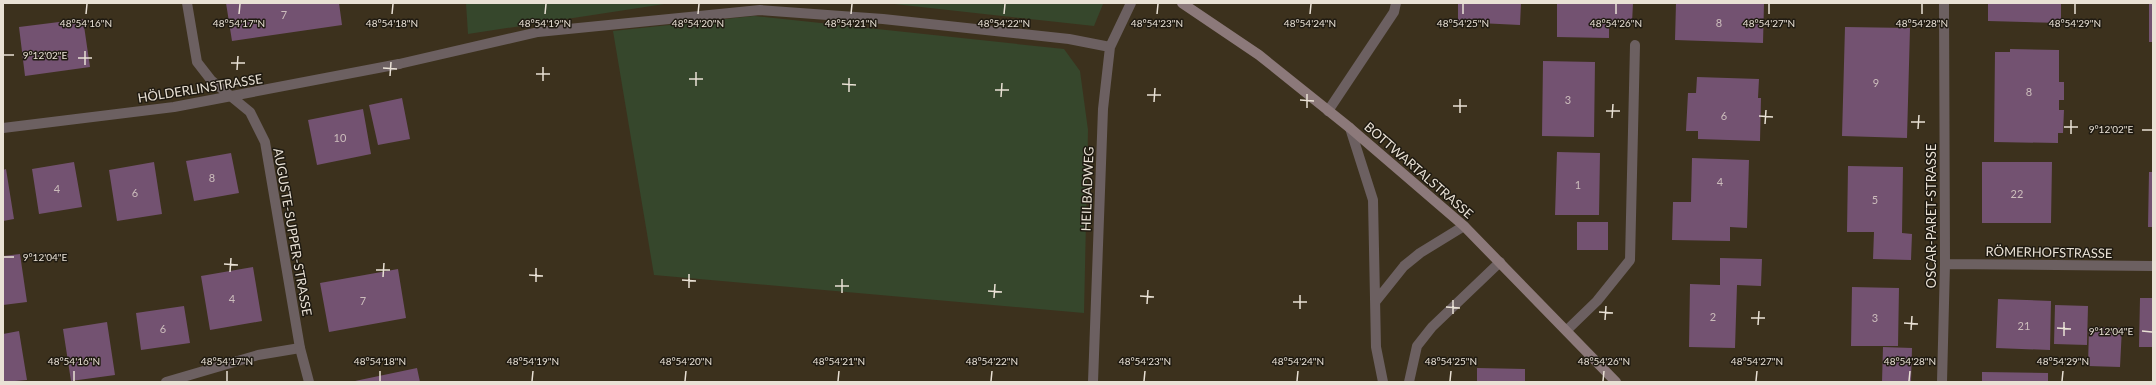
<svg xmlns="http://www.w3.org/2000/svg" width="2156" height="385" viewBox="0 0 2156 385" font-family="Lato,sans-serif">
	<rect width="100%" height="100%" fill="#3c311d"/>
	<!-- green -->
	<path fill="#36472c" d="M466 3H671L468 34Z
		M885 3H1101L1103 4 1094 26Z
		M754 16 1064 49 1080 71 1088 130 1084 313 654 275 613 31Z"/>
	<!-- building -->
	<path fill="#735271" d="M226 3H339L342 25 232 41Z
		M1458 3H1521L1520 25 1458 22Z
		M1557 3H1633L1632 23H1609V38L1557 37Z
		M1676 3H1764L1763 43 1675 40Z
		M1988 3H2061V23L1988 21Z
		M2149 3H2153V42H2149Z
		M83 19 90 67 25 76 19 27Z
		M1845 27 1910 28 1907 138 1842 136Z
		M2010 49 2059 50V82H2064V100H2059V110H2064L2063 133H2058V143L1994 142 1995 52H2010Z
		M1543 61 1595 62 1594 137 1542 136Z
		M1697 77 1759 79 1758 98H1761L1760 141 1698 139V131H1686L1688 93H1696Z
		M402 98 410 139 378 145 369 105Z
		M363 109 371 154 317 165 308 120Z
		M1557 152 1600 153 1599 215H1555Z
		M231 153 239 193 194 201 186 161Z
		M1692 158 1749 160 1747 228 1730 227V241L1672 240 1673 202H1691Z
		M74 162 82 207 39 214 32 169Z
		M154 162 162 214 117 221 109 170Z
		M1982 162H2052L2051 223H1982Z
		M1848 166 1903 167 1902 233 1912 234 1911 260 1873 259 1874 232H1847Z
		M6 169 14 219 3 221V170Z
		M2149 172H2153V227H2148Z
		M1577 222H1608V250H1577Z
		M20 254 27 302 3 305V256Z
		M1720 258 1762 259 1761 286 1737 285 1735 348 1689 347 1690 284 1720 285Z
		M253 267 262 321 210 330 201 276Z
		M398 269 406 318 329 332 320 283Z
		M1852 287 1899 288 1898 346H1851Z
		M2140 298H2153V347H2139Z
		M1998 299 2051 301 2050 350 1996 348Z
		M2055 305 2088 306 2087 345 2054 344Z
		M184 306 190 343 141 350 136 313Z
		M107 322 115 375 71 381 63 329Z
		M2089 327 2122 328 2120 367 2088 366Z
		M19 331 27 380 3 382V334Z
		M1883 347 1912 348 1911 382H1882Z
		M417 368 420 382H355V381Z
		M1477 368 1525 369V382H1477Z
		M1982 372 2048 373V382H1982Z"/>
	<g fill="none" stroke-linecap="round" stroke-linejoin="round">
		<!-- service -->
		<path stroke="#6c6061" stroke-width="10" d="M399 64 538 32 760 10 883 19 1069 39 1110 47
			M1567 330 1597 301 1630 260 1635 45
			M166 382 258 355 300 348
			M1093 382 1103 109 1110 47 1131 3"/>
		<!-- minor -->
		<path stroke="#6c6061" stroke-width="10" d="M187 3 197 62 211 80 250 112 265 142 300 348 309 382
			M1328 111 1394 12 1396 3
			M3 128 174 107 399 64
			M1350 128 1373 200 1376 347 1383 382
			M1945 264 2153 266
			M1376 301 1404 266 1420 253 1464 226
			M1409 382 1417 346 1432 327 1500 262
			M1942 382 1945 264 1944 3"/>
		<!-- secondary -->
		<path stroke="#8c797a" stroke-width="10" d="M1182 3 1259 55 1350 128 1464 226 1616 382"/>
	</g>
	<!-- ticks -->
	<path fill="none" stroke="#e9e1d5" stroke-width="1.5" d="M86 14 87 4M239 14 240 4M392 14 393 4M545 14 546 4M698 14 699 4M851 14 852 4M1004 14 1005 4M1157 14 1158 4M1310 14 1311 4M1463 14V4M1616 14V4M1769 14V4M1922 14V4M2075 14V4M4 55H14M78 58H92M231 63H245M85 65V51M383 68 397 69M237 70 238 56M536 74H550M390 76 391 62M689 79H703M543 81V67M842 84 856 85M696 86V72M995 90H1009M849 92V78M1147 95H1161M1001 97 1002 83M1300 100 1314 101M1154 102 1155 88M1453 106H1467M1307 108V94M1606 111H1620M1460 113V99M1759 116 1773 117M1612 118 1613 104M1911 122H1925M1765 124 1766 110M2064 127H2078M1918 129 1919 115M2142 130H2152M2071 134V120M4 257H14M224 264 238 265M376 270H390M230 272 231 258M529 275 543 276M383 277 384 263M682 280 696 281M536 282V268M835 286H849M689 288V274M988 291 1002 292M842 293V279M1140 296 1154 297M994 298 995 284M1293 302H1307M1147 304 1148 290M1446 307 1460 308M1300 309V295M1599 312 1613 313M1453 314V300M1751 318H1765M1605 320 1606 306M1904 323 1918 324M1758 325 1759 311M2057 328 2071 329M1911 330 1912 316M2142 331 2152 332M2064 336V322M74 381V371M227 381V371M380 381V371M532 381 533 371M685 381 686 371M838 381 839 371M991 381 992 371M1144 381 1145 371M1297 381 1298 371M1450 381 1451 371M1603 381 1604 371M1756 381 1757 371M1909 381 1910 371M2062 381 2063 371"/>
	<g text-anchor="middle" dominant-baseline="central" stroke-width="3" stroke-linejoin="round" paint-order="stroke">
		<!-- number labels -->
		<g font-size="11" fill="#ccbdbc">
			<text x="284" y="14">7</text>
			<text x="1719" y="22">8</text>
			<text x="1876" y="82">9</text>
			<text x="2029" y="91">8</text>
			<text x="1568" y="99">3</text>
			<text x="1724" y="115">6</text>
			<text x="340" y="137">10</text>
			<text x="212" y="177">8</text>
			<text x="1720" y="181">4</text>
			<text x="1578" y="184">1</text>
			<text x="57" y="188">4</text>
			<text x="135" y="192">6</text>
			<text x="2017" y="193">22</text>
			<text x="1875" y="199">5</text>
			<text x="232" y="298">4</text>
			<text x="363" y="300">7</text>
			<text x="1713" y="316">2</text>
			<text x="1875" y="317">3</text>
			<text x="2024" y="325">21</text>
			<text x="163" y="328">6</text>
		</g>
		<!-- street labels -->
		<g font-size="13" fill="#e9e1d5" stroke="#1f1a11">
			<text transform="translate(200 88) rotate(-9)">HÖLDERLINSTRASSE</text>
			<text transform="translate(1419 170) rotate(41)">BOTTWARTALSTRASSE</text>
			<text transform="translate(1087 189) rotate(-88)">HEILBADWEG</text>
			<text transform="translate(1931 216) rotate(-90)">OSCAR-PARET-STRASSE</text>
			<text transform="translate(293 232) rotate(80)">AUGUSTE-SUPPER-STRASSE</text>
			<text transform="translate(2049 252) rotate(1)">RÖMERHOFSTRASSE</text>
		</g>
	</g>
	<g font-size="10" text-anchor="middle" fill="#e9e1d5" stroke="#1f1a11" stroke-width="3" stroke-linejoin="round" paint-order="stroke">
		<text x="86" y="27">48°54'16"N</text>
		<text x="239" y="27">48°54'17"N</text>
		<text x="392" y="27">48°54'18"N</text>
		<text x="545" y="27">48°54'19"N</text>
		<text x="698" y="27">48°54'20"N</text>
		<text x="851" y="27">48°54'21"N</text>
		<text x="1004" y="27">48°54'22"N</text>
		<text x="1157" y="27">48°54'23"N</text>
		<text x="1310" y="27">48°54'24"N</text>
		<text x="1463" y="27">48°54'25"N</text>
		<text x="1616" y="27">48°54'26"N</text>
		<text x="1769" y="27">48°54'27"N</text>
		<text x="1922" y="27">48°54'28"N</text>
		<text x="2075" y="27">48°54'29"N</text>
		<text x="45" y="59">9°12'02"E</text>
		<text x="2111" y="133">9°12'02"E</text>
		<text x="45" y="261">9°12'04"E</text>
		<text x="2111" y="335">9°12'04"E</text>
		<text x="74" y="365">48°54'16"N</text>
		<text x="227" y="365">48°54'17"N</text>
		<text x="380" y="365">48°54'18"N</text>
		<text x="533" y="365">48°54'19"N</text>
		<text x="686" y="365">48°54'20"N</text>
		<text x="839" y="365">48°54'21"N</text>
		<text x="992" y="365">48°54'22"N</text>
		<text x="1145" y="365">48°54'23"N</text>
		<text x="1298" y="365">48°54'24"N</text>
		<text x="1451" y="365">48°54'25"N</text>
		<text x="1604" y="365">48°54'26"N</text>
		<text x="1757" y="365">48°54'27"N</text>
		<text x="1910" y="365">48°54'28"N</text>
		<text x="2063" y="365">48°54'29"N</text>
	</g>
	<!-- border -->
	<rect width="2156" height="385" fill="none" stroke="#e9e1d5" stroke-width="8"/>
</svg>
